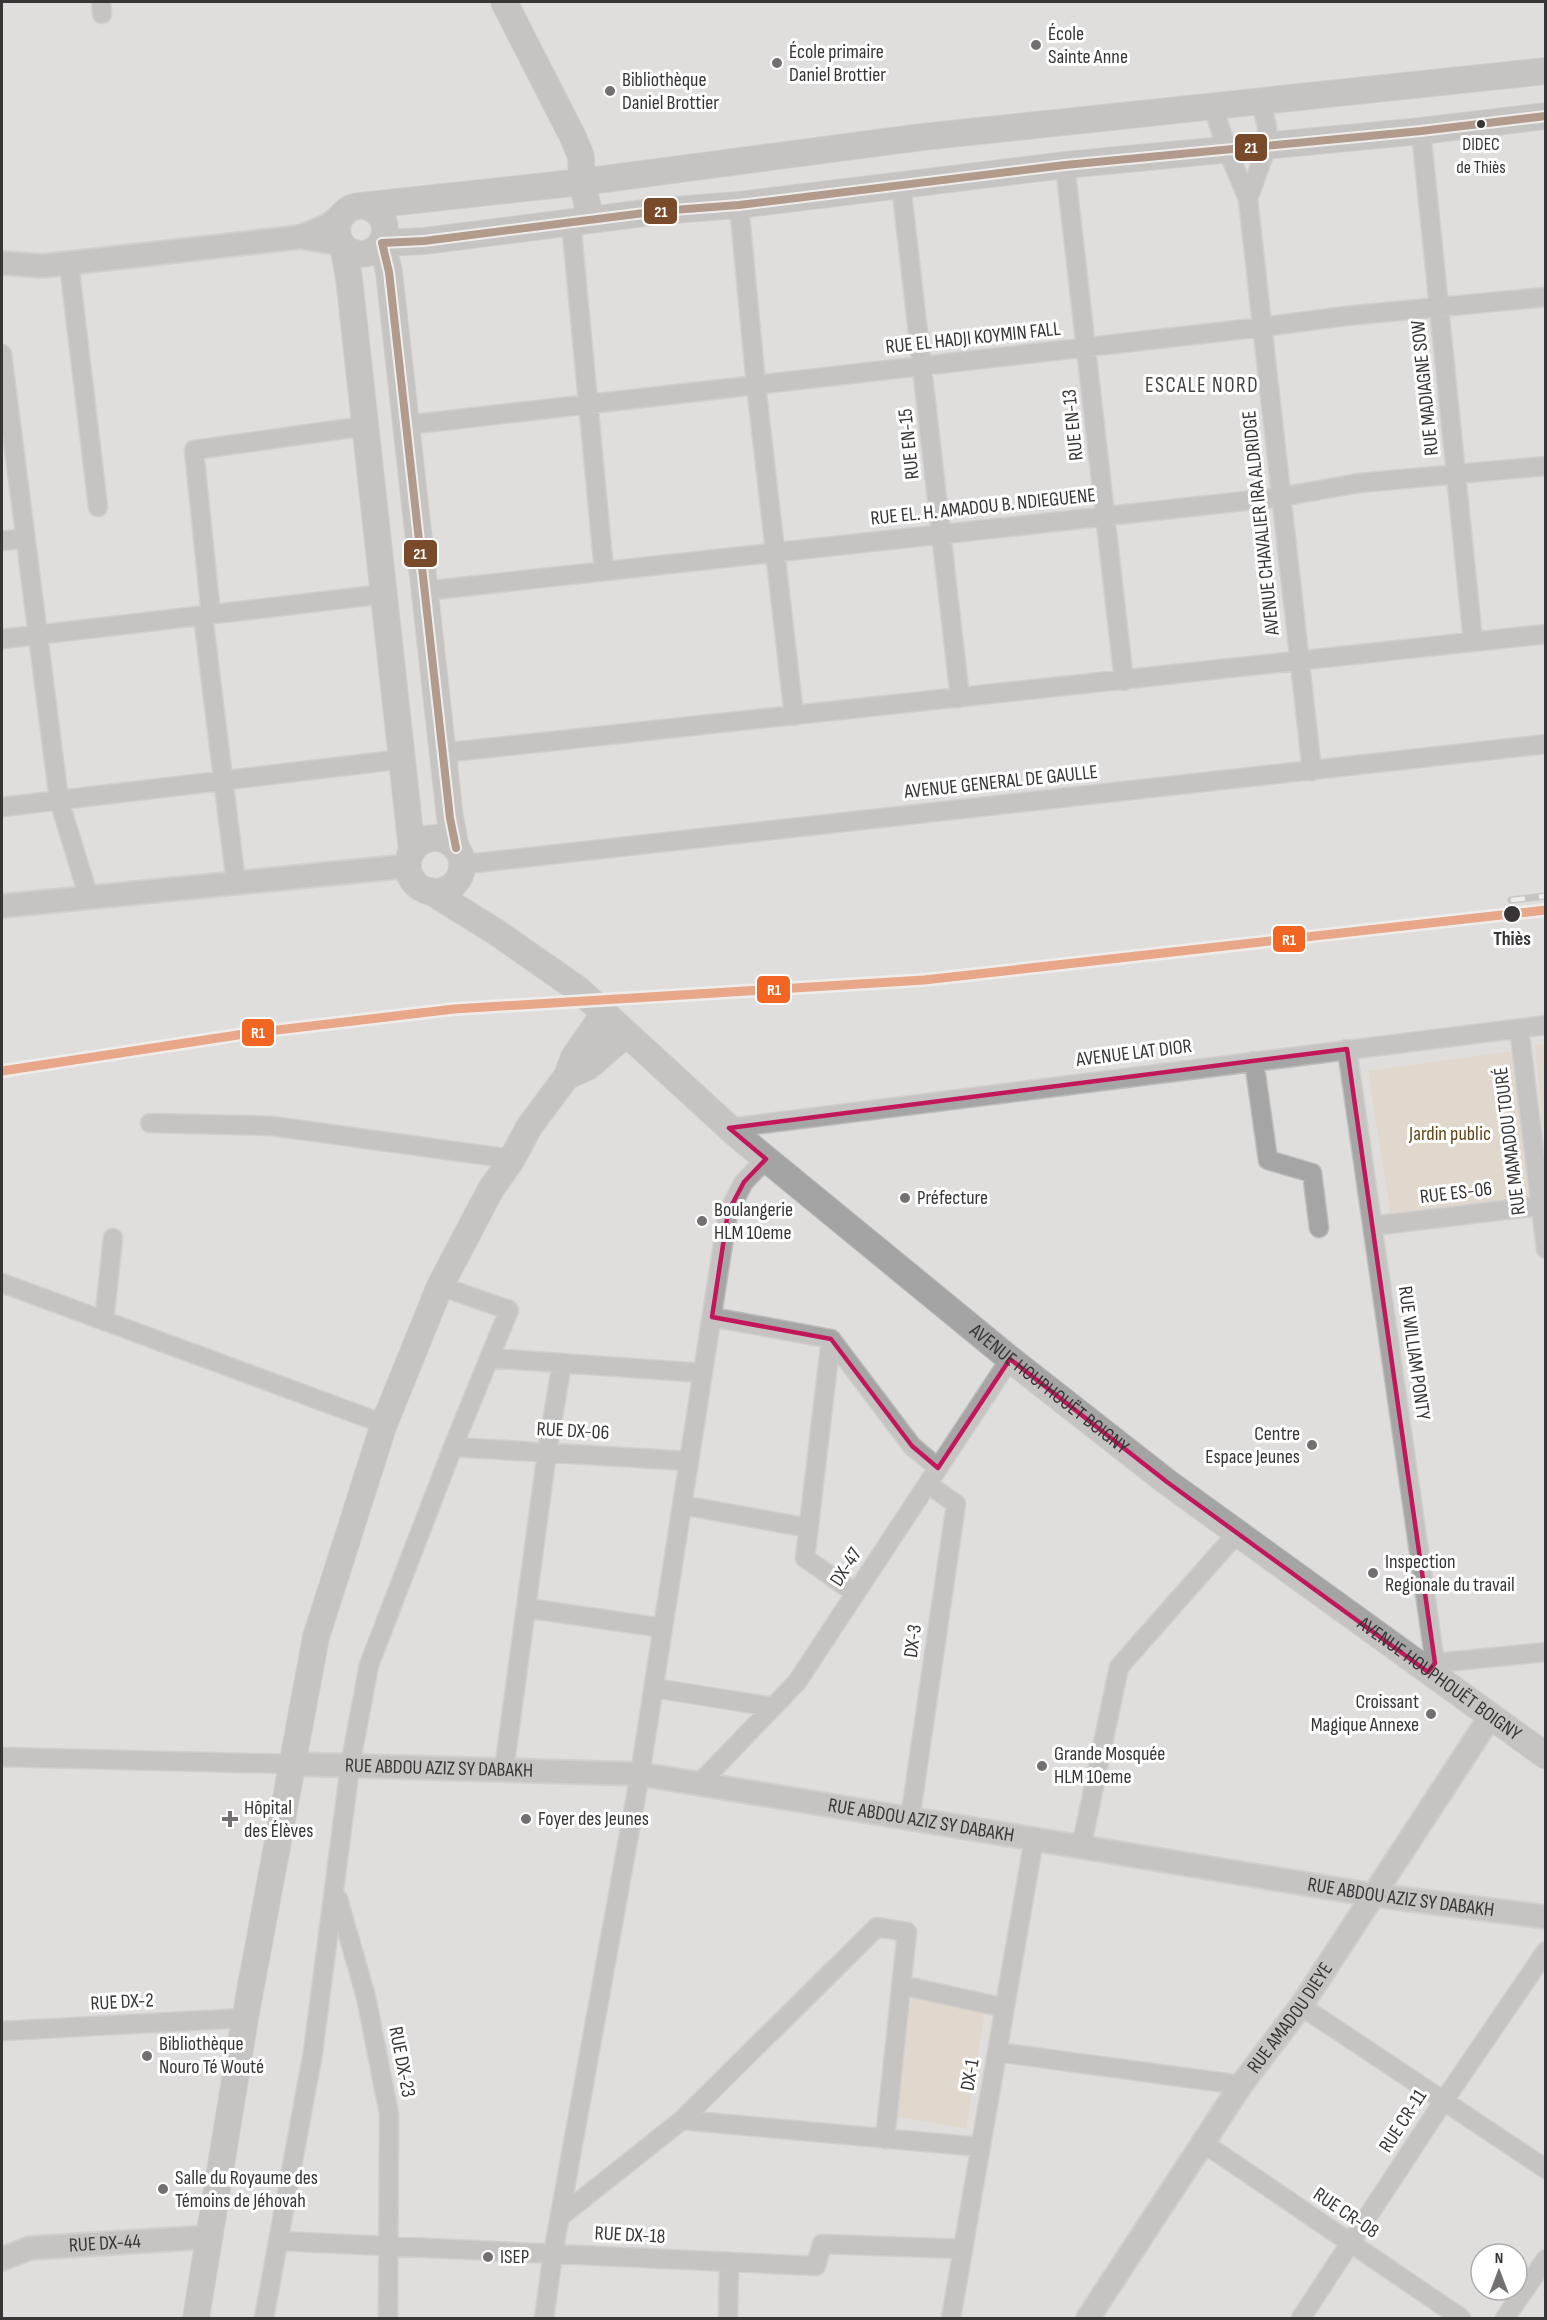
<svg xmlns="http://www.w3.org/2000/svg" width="1547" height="2320" viewBox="0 0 1547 2320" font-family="'Sofia Sans Condensed',sans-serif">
	<rect width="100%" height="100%" fill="#e0dedd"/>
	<!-- green -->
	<path fill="#dfd1ba" d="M1545 1044 1546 1129H1542L1535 1045Z
		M1511 1051 1532 1198 1390 1213 1368 1071Z
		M912 1997 985 2011 966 2129 894 2116Z"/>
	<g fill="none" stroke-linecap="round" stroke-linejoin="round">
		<!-- minor casing -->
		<g stroke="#bdbcbc" stroke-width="21">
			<path id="minor" d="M101 2 102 14
				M1213 107 1227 149 1248 199 1312 771
				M1421 131 1473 641
				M1065 165 1124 681
				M901 185 960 698
				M1248 199 1267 146V127L1261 101
				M739 205 756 385 794 716
				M571 222 604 571
				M69 264 98 507
				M2 354 59 800 89 898
				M406 425 1263 327 1345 316 1546 297
				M2 541 25 538
				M424 591 1281 497 1359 483 1546 466
				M211 615 194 450 365 426
				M203 616 236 883
				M2 639 385 594
				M442 753 1546 634
				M2 807 403 759
				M462 861 476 863 1546 744
				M1519 1028 1546 1249
				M1347 1049 1435 1663
				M1254 1061 1268 1160 1312 1173 1319 1228
				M150 1123 272 1126 512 1159
				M729 1128 1546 1025
				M1373 1226 1546 1205
				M2 1283 384 1424
				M712 1317 831 1339 912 1446 938 1468
				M104 1321 113 1238
				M831 1339 805 1558 855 1593
				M489 1358 703 1373
				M453 1447 689 1461
				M682 1505 809 1528
				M526 1608 663 1628
				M1435 1663 1546 1652
				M654 1688 773 1707
				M2 1757 292 1764
				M504 1770 547 1452 562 1363
				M699 1784 797 1682 1010 1359
				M910 1819 956 1504 928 1484
				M1081 1848 1119 1667 1238 1532
				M338 1899 366 1997 389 2114 388 2318
				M901 1985 1005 2008
				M1301 2006 1546 2169
				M2 2031 245 2018
				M997 2052 1241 2085
				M682 2120 981 2147
				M1205 2144 1461 2318
				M561 2216 682 2120 877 1927 907 1932 885 2139
				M279 2241 816 2266 822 2244 963 2249
				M264 2318 313 2052 350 1766 369 1665 453 1447 509 1310 440 1286
				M544 2318 553 2254 640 1774 728 1212 744 1182 766 1159
				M728 2318 729 2262
				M951 2318 1034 1839
				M1301 2318 1443 2102 1546 1951
				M1505 2318 1546 2259"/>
		</g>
		<!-- tertiary casing -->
		<g stroke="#bdbcbc" stroke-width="26">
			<g id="tertiary">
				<path d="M302 236 327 226 342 215"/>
				<path d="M2 263 43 266 300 237 341 244"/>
				<path d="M2 906 408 866"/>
				<path id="s1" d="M292 1764 640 1774 1373 1895 1546 1917"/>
				<path id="s2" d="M2 2259 30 2248 211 2237"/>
				<path id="s3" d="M1088 2318 1241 2085 1301 2006 1490 1717"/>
			</g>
		</g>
		<!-- secondary casing -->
		<g stroke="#bdbcbc" stroke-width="28">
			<g id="secondary">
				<path d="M504 2 574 139 581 157 582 182 591 220"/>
				<circle cx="361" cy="230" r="24"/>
				<path d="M360 206 582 182 922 137 1546 71"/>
				<path d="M343 246 349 278 412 851"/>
				<circle cx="435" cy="865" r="27"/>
				<path d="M456 848 450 818 389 272 382 243 424 241 660 211 739 205 1065 165 1421 131 1546 116"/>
				<path id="s4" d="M430 891 496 932 579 990 737 1135 1010 1359 1167 1482 1546 1756"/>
				<path d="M567 1076 588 1067 626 1034"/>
				<path d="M196 2318 245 2018 316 1637 384 1424 440 1286 491 1189 512 1159 529 1127 567 1076 574 1057 604 1014"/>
			</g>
		</g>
		<!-- minor -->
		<use href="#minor" stroke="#a5a5a5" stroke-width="18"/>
		<!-- tertiary -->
		<use href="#tertiary" stroke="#a5a5a5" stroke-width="22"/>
		<!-- secondary -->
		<use href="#secondary" stroke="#a4a4a4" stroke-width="26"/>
		<!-- rail casing -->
		<g stroke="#a6a6a6" stroke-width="7">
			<path id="rail" d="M1511 900 1546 896
				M2 1071 244 1034 454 1009 924 980 1546 910"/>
		</g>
		<!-- rail -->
		<use href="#rail" stroke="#fff" stroke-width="4.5" stroke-dasharray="14" stroke-linecap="butt"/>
		<!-- bus-1 casing -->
		<g stroke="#fff" stroke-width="12">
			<path id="bus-1" d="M456 848 450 818 389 272 382 243 424 241 660 211 739 205 1065 165 1421 131 1546 116"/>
		</g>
		<!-- bus-1 -->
		<use href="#bus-1" stroke="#7a4b2a" stroke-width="8"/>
		<!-- rail-1 casing -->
		<g stroke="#fff" stroke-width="14">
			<path id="rail-1" d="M2 1071 244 1034 454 1009 924 980 1546 910"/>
		</g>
		<!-- rail-1 -->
		<use href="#rail-1" stroke="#f26522" stroke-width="9"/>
	</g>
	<!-- marked area -->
	<path d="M0 0H1547V2320H0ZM1347 1049 1435 1663 1428 1672 1167 1482 1010 1359 938 1468 912 1446 831 1339 712 1317 728 1212 744 1182 766 1159 729 1128Z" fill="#e0dedd" fill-opacity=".55" fill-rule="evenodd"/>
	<path fill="none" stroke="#c2185b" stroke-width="4.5" stroke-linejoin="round" d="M1347 1049 1435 1663 1428 1672 1167 1482 1010 1359 938 1468 912 1446 831 1339 712 1317 728 1212 744 1182 766 1159 729 1128Z"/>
	<!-- markers -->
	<g fill="#727070" stroke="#fff" stroke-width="2">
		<circle cx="1036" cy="45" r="6"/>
		<circle cx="777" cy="63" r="6"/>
		<circle cx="610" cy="91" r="6"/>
		<circle cx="905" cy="1198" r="6"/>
		<circle cx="702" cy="1221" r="6"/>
		<circle cx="1312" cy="1445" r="6"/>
		<circle cx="1373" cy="1573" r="6"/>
		<circle cx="1431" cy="1714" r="6"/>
		<circle cx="1042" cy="1766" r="6"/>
		<path d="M227 1810h6v6h6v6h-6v6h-6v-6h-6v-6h6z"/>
		<circle cx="526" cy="1819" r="6"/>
		<circle cx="147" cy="2056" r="6"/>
		<circle cx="163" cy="2189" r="6"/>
		<circle cx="488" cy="2257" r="6"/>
	</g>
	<g fill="#373535" stroke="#fff" stroke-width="2">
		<circle cx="1481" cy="124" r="5"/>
		<circle cx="1512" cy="914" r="9"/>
	</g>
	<g text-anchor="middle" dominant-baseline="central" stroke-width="6" stroke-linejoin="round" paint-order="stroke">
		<!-- bus labels -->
		<g font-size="18" fill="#373535" stroke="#fff">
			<text x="1481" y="144">DIDEC<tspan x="1481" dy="23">de Thiès</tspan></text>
		</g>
		<!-- poi labels -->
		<g font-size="20" fill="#373535" stroke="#fff" text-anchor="start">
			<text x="1048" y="34">École<tspan x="1048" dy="23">Sainte Anne</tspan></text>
			<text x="789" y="52">École primaire<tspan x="789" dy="23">Daniel Brottier</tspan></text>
			<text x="622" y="80">Bibliothèque<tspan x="622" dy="23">Daniel Brottier</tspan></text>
			<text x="917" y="1198">Préfecture</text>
			<text x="714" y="1210">Boulangerie<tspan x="714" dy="23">HLM 10eme</tspan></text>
			<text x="1300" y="1434" text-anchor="end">Centre<tspan x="1300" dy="23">Espace Jeunes</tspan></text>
			<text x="1385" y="1562">Inspection<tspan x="1385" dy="23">Regionale du travail</tspan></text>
			<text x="1419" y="1702" text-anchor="end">Croissant<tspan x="1419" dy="23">Magique Annexe</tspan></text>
			<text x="1054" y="1754">Grande Mosquée<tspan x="1054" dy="23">HLM 10eme</tspan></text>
			<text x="244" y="1808">Hôpital<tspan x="244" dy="23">des Élèves</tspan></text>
			<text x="538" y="1819">Foyer des Jeunes</text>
			<text x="159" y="2044">Bibliothèque<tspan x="159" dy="23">Nouro Té Wouté</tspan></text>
			<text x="175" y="2178">Salle du Royaume des<tspan x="175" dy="23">Témoins de Jéhovah</tspan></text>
			<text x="500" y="2257">ISEP</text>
		</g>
		<!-- street labels -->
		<g font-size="20" fill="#373535" stroke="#fff">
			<text transform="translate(973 338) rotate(-6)">RUE EL HADJI KOYMIN FALL</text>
			<text transform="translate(1425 388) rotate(-96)">RUE MADIAGNE SOW</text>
			<text transform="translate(1073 425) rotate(-96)">RUE EN-13</text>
			<text transform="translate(909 444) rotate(-96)">RUE EN-15</text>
			<text transform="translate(983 507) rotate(-6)">RUE EL. H. AMADOU B. NDIEGUENE</text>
			<text transform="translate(1261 523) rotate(-96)">AVENUE CHAVALIER IRA ALDRIDGE</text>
			<text transform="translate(1001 782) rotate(-6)">AVENUE GENERAL DE GAULLE</text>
			<text transform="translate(1134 1053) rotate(-7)">AVENUE LAT DIOR</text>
			<text transform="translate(1510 1141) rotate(-97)">RUE MAMADOU TOURÉ</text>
			<text transform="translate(1456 1193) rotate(-7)">RUE ES-06</text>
			<text transform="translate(1414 1353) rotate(82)">RUE WILLIAM PONTY</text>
			<text stroke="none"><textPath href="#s4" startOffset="796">AVENUE HOUPHOUËT BOIGNY</textPath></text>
			<text transform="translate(573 1431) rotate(3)">RUE DX-06</text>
			<text transform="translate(846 1567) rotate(-57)">DX-47</text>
			<text transform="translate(913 1641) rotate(-82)">DX-3</text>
			<text stroke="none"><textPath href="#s4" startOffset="1282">AVENUE HOUPHOUËT BOIGNY</textPath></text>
			<text stroke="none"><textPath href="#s1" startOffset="147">RUE ABDOU AZIZ SY DABAKH</textPath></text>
			<text stroke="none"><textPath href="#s1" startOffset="633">RUE ABDOU AZIZ SY DABAKH</textPath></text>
			<text stroke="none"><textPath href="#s1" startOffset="1119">RUE ABDOU AZIZ SY DABAKH</textPath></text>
			<text transform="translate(122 2002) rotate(-3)">RUE DX-2</text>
			<text stroke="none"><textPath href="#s3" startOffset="362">RUE AMADOU DIEYE</textPath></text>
			<text transform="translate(402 2062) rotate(79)">RUE DX-23</text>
			<text transform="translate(970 2075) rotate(-80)">DX-1</text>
			<text transform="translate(1403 2121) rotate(-57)">RUE CR-11</text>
			<text transform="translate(1346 2213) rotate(34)">RUE CR-08</text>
			<text transform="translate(630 2235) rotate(3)">RUE DX-18</text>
			<text stroke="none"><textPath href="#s2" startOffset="105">RUE DX-44</textPath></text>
		</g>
		<!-- stop labels -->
		<g font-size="20" font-weight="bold" fill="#373535" stroke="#fff">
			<text x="1512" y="939">Thiès</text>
		</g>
		<!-- park labels -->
		<g font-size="20" fill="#5f4614" stroke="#fff">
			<text x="1450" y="1134">Jardin public</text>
		</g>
		<!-- neighbourhood labels -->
		<g font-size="21" letter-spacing="1.5" fill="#444241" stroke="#fff">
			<text x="1202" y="385">ESCALE NORD</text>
		</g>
	</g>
	<g stroke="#fff" stroke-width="2">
		<rect x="1234" y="133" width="34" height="29" rx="6" fill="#7a4b2a"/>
		<rect x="643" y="197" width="35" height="28" rx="6" fill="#7a4b2a"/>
		<rect x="403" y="539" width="35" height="29" rx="6" fill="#7a4b2a"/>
		<rect x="1272" y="925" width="34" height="28" rx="6" fill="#f26522"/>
		<rect x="756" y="975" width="35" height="29" rx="6" fill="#f26522"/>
		<rect x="241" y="1018" width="34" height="29" rx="6" fill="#f26522"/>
	</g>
	<g font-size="16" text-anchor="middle" font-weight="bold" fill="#fff">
		<text x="1251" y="153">21</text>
		<text x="661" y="217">21</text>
		<text x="420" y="559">21</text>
		<text x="1289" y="945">R1</text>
		<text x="774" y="995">R1</text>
		<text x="258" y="1038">R1</text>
	</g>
	<!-- border -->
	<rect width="1547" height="2320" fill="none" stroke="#373535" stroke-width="6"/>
	<!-- north arrow -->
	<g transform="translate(1499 2272)"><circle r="28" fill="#ffffff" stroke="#afaeae" stroke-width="1.5"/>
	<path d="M0-4.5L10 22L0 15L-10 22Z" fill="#727070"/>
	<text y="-9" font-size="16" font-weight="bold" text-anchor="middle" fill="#373535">N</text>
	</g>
</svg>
